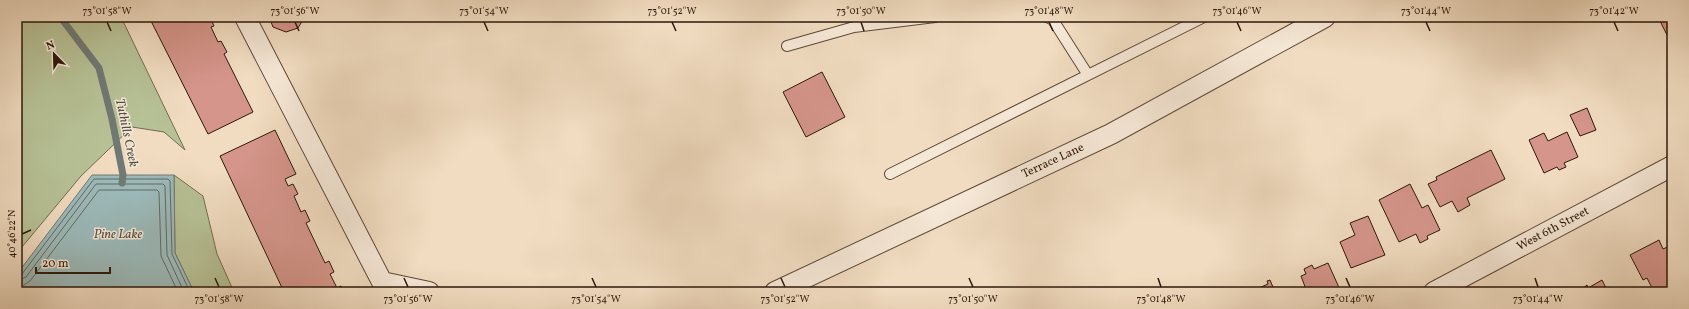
<svg xmlns="http://www.w3.org/2000/svg" width="1689" height="309" viewBox="0 0 1689 309" font-family="Vollkorn,serif">
	<rect width="100%" height="100%" fill="#f1dcc1"/>
	<filter id="stains"><feTurbulence type="fractalNoise" baseFrequency=".005" numOctaves="4"/><feColorMatrix values="0 0 0 0 .2 0 0 0 0 .09 0 0 0 0 .02 0 0 0 .5 -.17"/></filter>
	<radialGradient id="worn" r=".72"><stop offset=".6" stop-color="#630" stop-opacity="0"/><stop offset="1" stop-color="#630" stop-opacity=".3"/></radialGradient>
	<!-- green -->
	<path fill="#b7c196" stroke="#726c50" d="M17 17H121L185 150 164 132 132 127 81 176 17 253Z
		M174 175 203 196 217 254 234 292H194L175 253Z"/>
	<!-- water -->
	<path fill="#9cbaba" stroke="#707974" d="M92 175H174L175 253 194 292H17V274Z"/>
	<g fill="none" stroke-linecap="round" stroke-linejoin="round">
		<!-- shore -->
		<path stroke="#646962" stroke-width="1" d="M17 275 22 274 94 179H168L170 181 172 254 190 292
			M17 281 26 277 96 184H163L165 186 167 255 184 292
			M17 287 24 285 30 281 99 190H157L159 192 161 256 178 292"/>
		<!-- stream -->
		<path stroke="#707974" stroke-width="7" d="M58 17 61 18 99 68 112 119 123 175 122 183"/>
	</g>
	<!-- building -->
	<path fill="#d5958b" stroke="#2d180a" d="M149 17H210L214 26 211 27 218 42 221 41 227 52 224 54 253 112 208 134Z
		M269 17H304V18L298 28 286 32 273 27Z
		M1658 17H1672V40L1670 41Z
		M822 72 845 117 806 137 783 92Z
		M1587 108 1596 130 1580 136 1570 115Z
		M275 130 296 174 285 179 288 186 293 184 298 194 294 196 301 212 305 210 310 221 306 223 325 263 329 261 334 272 330 274 337 288 341 286 344 292H284L220 156Z
		M1567 132 1578 157 1564 163 1566 167 1559 170 1557 167 1544 173 1529 140 1544 133 1548 141Z
		M1491 150 1505 179 1467 198 1470 205 1458 212 1452 201 1440 207 1428 184 1437 180 1436 177Z
		M1410 184 1422 208 1428 205 1440 230 1427 236 1428 239 1420 243 1416 234 1399 242 1379 200Z
		M1368 216 1385 255 1351 268 1340 242 1355 235 1350 223Z
		M1659 240 1663 249 1672 245V292H1654L1647 278 1643 280 1630 255Z
		M1328 263 1341 292H1307L1301 276 1306 274 1304 269 1312 265 1314 269Z
		M1270 280 1275 292H1250L1268 284 1267 281Z
		M1602 280 1608 292H1578L1587 285 1588 288Z"/>
	<g fill="none" stroke-linecap="round" stroke-linejoin="round">
		<!-- service casing -->
		<g stroke="#5e4938" stroke-width="12">
			<path id="service" d="M1047 17 1053 20 1088 75
				M787 46 854 27 935 17
				M890 174 1204 17"/>
		</g>
		<!-- minor casing -->
		<g stroke="#5e4938" stroke-width="22">
			<path id="minor" d="M245 17 382 282 429 292
				M775 292 1111 134 1325 17
				M1434 292 1672 166"/>
		</g>
		<!-- service -->
		<use href="#service" stroke="#f6e8d7" stroke-width="10"/>
		<!-- minor -->
		<use href="#minor" stroke="#f6e8d7" stroke-width="20"/>
	</g>
	<!-- ticks -->
	<path fill="none" stroke="#2d180a" stroke-width="1.5" d="M107 22 111 31M295 22 299 31M484 22 488 31M672 22 676 31M861 22 864 31M1049 22 1053 31M1237 22 1241 31M1426 22 1430 31M1614 22 1618 31M22 234 31 230M215 278 219 287M404 278 408 287M592 278 596 287M781 278 785 287M969 278 973 287M1158 278 1161 287M1346 278 1350 287M1535 278 1538 287"/>
	<g text-anchor="middle" dominant-baseline="central" stroke-width="3" stroke-linejoin="round" paint-order="stroke">
		<!-- street labels -->
		<g font-size="12" fill="#2d180a" stroke="#f6e8d7">
			<text transform="translate(1053 161) rotate(-25)">Terrace Lane</text>
			<text transform="translate(1553 229) rotate(-28)">West 6th Street</text>
		</g>
		<!-- water labels -->
		<g font-size="13" font-style="italic" fill="#545148" stroke="#f6e8d7">
			<text transform="translate(126 133) rotate(78)">Tuthills Creek</text>
			<text x="118" y="235">Pine Lake</text>
		</g>
	</g>
	<!-- margin -->
	<rect width="1689" height="309" fill="none" stroke="#f1dcc1" stroke-width="44"/>
	<!-- north arrow -->
	<g transform="translate(54 54) rotate(337)" stroke="#f6e8d7" stroke-width="3" paint-order="stroke">
	<path d="M0-3L7 15L0 10L-7 15Z" fill="#2d180a"/>
	<text y="-6" font-size="11" font-weight="bold" text-anchor="middle" fill="#2d180a">N</text>
	</g>
	<!-- scale -->
	<path d="M36 267v6h74v-6" fill="none" stroke="#2d180a" stroke-width="2"/>
	<text x="42" y="267" font-size="12" fill="#2d180a" stroke="#f6e8d7" stroke-width="3" paint-order="stroke">20 m</text>
	<rect x="22" y="22" width="1645" height="265" fill="none" stroke="#2d180a" stroke-width="1.5"/>
	<g font-size="10" text-anchor="middle" fill="#2d180a">
		<text x="107" y="14">73°01'58"W</text>
		<text x="295" y="14">73°01'56"W</text>
		<text x="484" y="14">73°01'54"W</text>
		<text x="672" y="14">73°01'52"W</text>
		<text x="861" y="14">73°01'50"W</text>
		<text x="1049" y="14">73°01'48"W</text>
		<text x="1237" y="14">73°01'46"W</text>
		<text x="1426" y="14">73°01'44"W</text>
		<text x="1614" y="14">73°01'42"W</text>
		<text transform="translate(11 234) rotate(-90)" y="4">40°46'22"N</text>
		<text x="219" y="302">73°01'58"W</text>
		<text x="408" y="302">73°01'56"W</text>
		<text x="596" y="302">73°01'54"W</text>
		<text x="785" y="302">73°01'52"W</text>
		<text x="973" y="302">73°01'50"W</text>
		<text x="1161" y="302">73°01'48"W</text>
		<text x="1350" y="302">73°01'46"W</text>
		<text x="1538" y="302">73°01'44"W</text>
	</g>
	<rect width="100%" height="100%" filter="url(#stains)"/>
	<rect width="100%" height="100%" fill="url(#worn)"/>
</svg>
